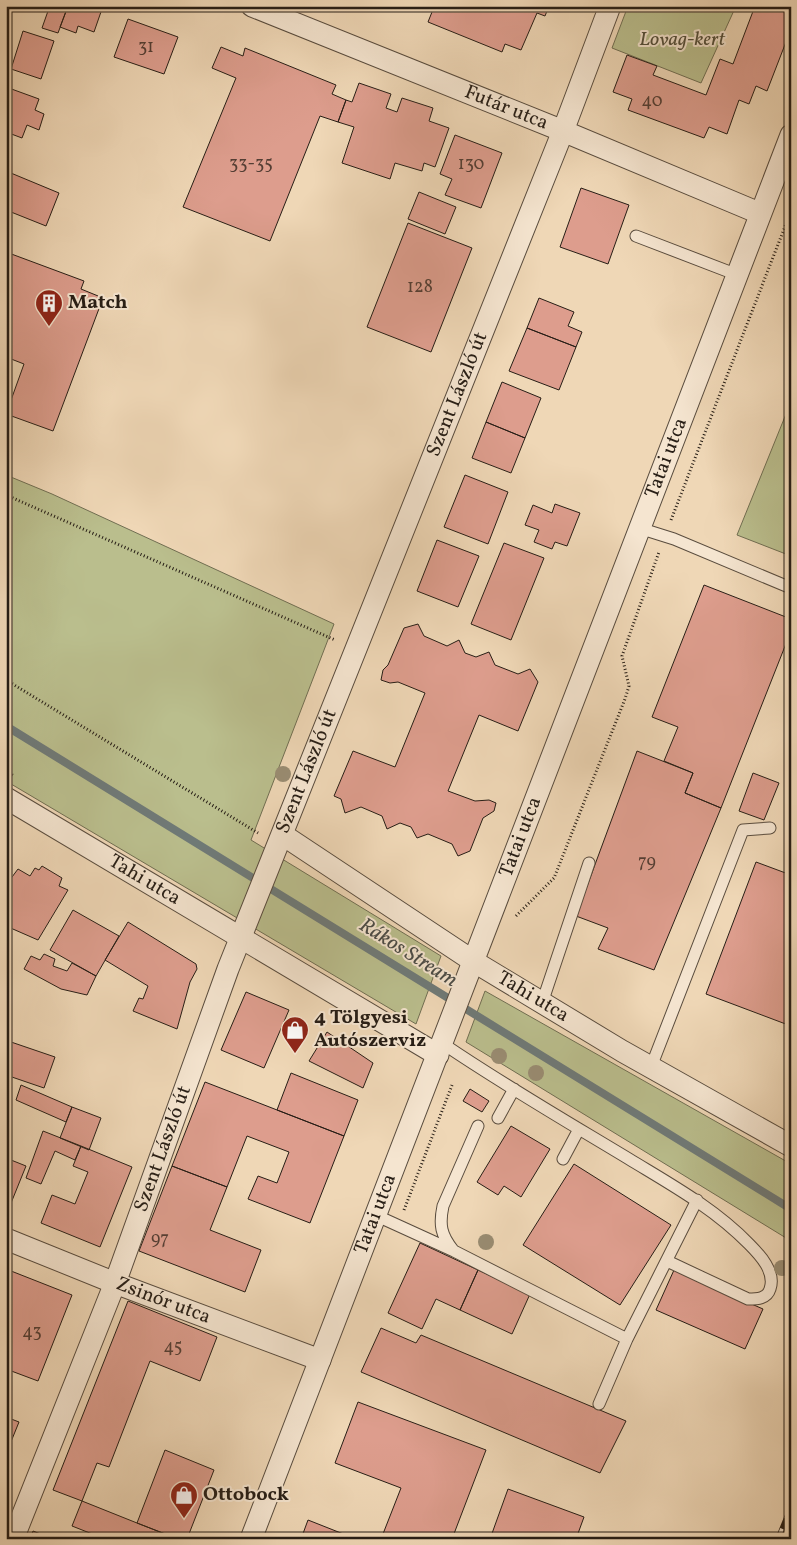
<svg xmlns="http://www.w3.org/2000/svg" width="797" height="1545" viewBox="0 0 797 1545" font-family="Vollkorn,serif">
	<rect width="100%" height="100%" fill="#efd7b6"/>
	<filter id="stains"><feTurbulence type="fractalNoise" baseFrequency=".004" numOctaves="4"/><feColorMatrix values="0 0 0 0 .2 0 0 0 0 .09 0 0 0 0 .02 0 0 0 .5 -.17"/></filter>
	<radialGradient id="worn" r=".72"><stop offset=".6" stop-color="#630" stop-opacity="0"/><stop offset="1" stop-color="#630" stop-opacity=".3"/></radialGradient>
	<!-- green -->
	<path fill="#babe8d" stroke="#706e52" d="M628 6H736L701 83 612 48Z
		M786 414 791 415V556L737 535Z
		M6 475 52 494 334 624 251 840 441 956 416 1024 6 781Z
		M485 991 791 1164V1241L466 1042Z"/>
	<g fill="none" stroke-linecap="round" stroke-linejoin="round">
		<!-- stream -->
		<path stroke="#6f7a78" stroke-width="8" d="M6 726 791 1209"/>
	</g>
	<!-- building -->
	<path fill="#dd9d8d" stroke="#271e16" d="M35 6H68L58 33 42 28 48 11Z
		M68 6H103L94 32 78 26 76 33 60 27Z
		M417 6H499L506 9 507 6H549L545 16 537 13 521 50 505 44 502 52 428 22 432 12Z
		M755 6H791V29L767 91 756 86 749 104 739 100 727 134 709 127 704 138 628 110 632 99 613 92 627 55 657 66 653 75 706 95 720 59 733 64Z
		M128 19 178 37 164 74 114 57Z
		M23 31 54 41 41 79 11 69Z
		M221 47 243 56 245 48 336 85 332 94 346 100 338 122 320 116 270 241 183 207 236 78 212 68Z
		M359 83 391 94 386 108 397 112 402 98 433 108 429 121 449 128 435 167 424 163 422 171 395 163 390 179 342 163 354 127 338 122 346 100 352 102Z
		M6 87 39 99 35 110 44 114 39 130 27 125 22 138 6 132Z
		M455 135 502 153 481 208 445 195 452 179 440 174Z
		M6 171 59 193 46 226 6 210Z
		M581 188 629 205 608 264 560 247Z
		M419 192 456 207 445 234 408 219Z
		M408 223 472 248 431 352 367 327Z
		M6 252 84 281 81 289 103 298 53 431 6 414 24 364 6 357Z
		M539 298 574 312 568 326 582 332 576 347 527 328Z
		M527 328 576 347 559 390 509 371Z
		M502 382 541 398 525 438 486 422Z
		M486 422 525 438 511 473 472 458Z
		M465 475 508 492 488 544 444 527Z
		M555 504 580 513 567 546 555 542 552 549 534 542 539 530 525 525 533 505 552 513Z
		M437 540 479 556 458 607 417 591Z
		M504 543 544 558 511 640 471 624Z
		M704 585 791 619V631L721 808 685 793 693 773 664 761 678 727 652 717Z
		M418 624 424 636 447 646 459 640 465 653 476 657 489 652 495 665 518 674 530 669 538 682 518 731 479 715 448 791 475 801 489 800 496 803 494 811 483 818 470 851 458 856 452 844 428 834 417 838 411 827 400 823 387 829 382 816 361 807 345 813 341 799 334 796 353 751 395 767 425 693 398 682 390 683 381 680 383 670 388 665 404 628Z
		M637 751 693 773 685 793 721 808 654 970 598 949 608 928 576 916Z
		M753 773 779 783 764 820 739 811Z
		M756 862 791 875V1026L706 994Z
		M42 866 62 878 59 886 68 890 38 940 6 926V885L18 869 30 876 35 868 39 870Z
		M73 910 119 936 96 976 50 950Z
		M128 922 196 964 197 969 190 982 177 1029 133 1011 139 998 143 999 148 986 105 960Z
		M44 954 55 959 53 966 67 971 72 963 96 976 87 995 61 989 24 969 31 956 40 960Z
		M246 992 289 1010 264 1068 221 1050Z
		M327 1032 373 1063 363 1088 309 1061Z
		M11 1042 55 1057 44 1088 6 1075V1056Z
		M291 1073 358 1100 344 1136 277 1110Z
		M205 1082 344 1136 310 1223 248 1199 258 1176 277 1183 289 1152 247 1136 227 1187 172 1166Z
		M21 1085 72 1107 66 1122 16 1100Z
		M470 1089 489 1101 482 1112 463 1101Z
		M72 1107 101 1118 89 1150 60 1138Z
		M511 1126 550 1149 521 1197 504 1186 498 1195 477 1182Z
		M43 1131 81 1146 75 1160 55 1151 41 1184 26 1178Z
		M81 1146 132 1167 100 1247 41 1223 52 1195 75 1204 88 1172 73 1166Z
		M6 1158 26 1166 7 1213H6Z
		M574 1164 671 1225 620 1305 523 1245Z
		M172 1166 227 1187 210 1230 261 1250 245 1292 139 1251Z
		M420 1243 478 1270 460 1310 436 1299 422 1329 388 1313Z
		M6 1269 72 1295 38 1381 6 1369Z
		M478 1270 530 1294 512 1334 460 1310Z
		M674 1270 763 1309 745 1349 656 1310Z
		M128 1301 217 1337 200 1381 150 1361 109 1467 97 1463 82 1501 53 1490Z
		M381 1328 416 1343 421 1335 626 1421 600 1473 361 1372Z
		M358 1402 486 1450 452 1539H381L401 1488 335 1463Z
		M6 1417 19 1422 6 1454Z
		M165 1450 214 1470 187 1539H178L137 1523Z
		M508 1489 584 1517 576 1539H490Z
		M82 1501 137 1523 178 1539H105L72 1526Z
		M308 1520 351 1537 350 1539H301Z
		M33 1531 53 1539H30Z"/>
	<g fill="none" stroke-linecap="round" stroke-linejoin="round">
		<!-- lane casing -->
		<g stroke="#594c3e" stroke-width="13">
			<path id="lane" d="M636 236 735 274
				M639 528 674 539 791 588
				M542 1003 589 863
				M442 1043C502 1084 566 1121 629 1159 670 1184 714 1208 749 1244 760 1255 776 1272 770 1289 767 1299 757 1299 748 1299L667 1261
				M651 1067 743 830 770 828
				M498 1118 514 1089
				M563 1159 579 1129
				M375 1215 454 1251 627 1339
				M453 1250C441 1235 439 1225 443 1206L478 1126
				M599 1404 627 1339 697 1200"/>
		</g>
		<!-- street casing -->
		<g stroke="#594c3e" stroke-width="23">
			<g id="street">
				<path id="s1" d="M252 6 563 131 759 213"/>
				<path id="s2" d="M6 798 438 1055"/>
				<path id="s3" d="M283 835 473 961 622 1051 791 1146"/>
				<path id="s4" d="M6 1239 115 1283 320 1360"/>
				<path id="s5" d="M13 1539 115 1283 228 969 563 131 610 6"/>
				<path id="s6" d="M251 1539 791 135"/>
			</g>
		</g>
		<!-- path -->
		<path stroke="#271e16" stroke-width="3" stroke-dasharray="1 2.5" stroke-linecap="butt" d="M6 495 335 640
			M671 520 791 211
			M6 680 258 833
			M6 771 14 776
			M516 916 554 878 625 699 629 686 622 656 659 552
			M404 1210 452 1085"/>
		<!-- lane -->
		<use href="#lane" stroke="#f5e5d0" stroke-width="11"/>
		<!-- street -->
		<use href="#street" stroke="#f5e5d0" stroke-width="21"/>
		<!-- rail casing -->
		<g stroke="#271e16" stroke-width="5.5">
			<path id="rail" d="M778 1539 791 1507"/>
		</g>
		<!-- rail -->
		<use href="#rail" stroke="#f5e5d0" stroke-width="4" stroke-dasharray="11" stroke-linecap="butt"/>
	</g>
	<!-- trees -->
	<g fill="#998c72">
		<circle cx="283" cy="774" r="8"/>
		<circle cx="499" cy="1056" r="8"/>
		<circle cx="536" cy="1073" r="8"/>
		<circle cx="486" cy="1242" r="8"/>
		<circle cx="782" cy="1268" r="8"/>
	</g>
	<!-- icons -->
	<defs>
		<g id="building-pin" transform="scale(1.4375)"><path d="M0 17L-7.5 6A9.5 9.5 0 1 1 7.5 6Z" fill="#8f2418" stroke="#f5e5d0"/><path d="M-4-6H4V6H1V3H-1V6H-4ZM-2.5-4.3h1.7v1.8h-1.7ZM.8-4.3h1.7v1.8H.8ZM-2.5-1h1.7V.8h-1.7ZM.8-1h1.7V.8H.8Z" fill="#fff"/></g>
		<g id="shop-pin" transform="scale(1.4375)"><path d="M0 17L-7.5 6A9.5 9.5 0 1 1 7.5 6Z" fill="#8f2418" stroke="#f5e5d0"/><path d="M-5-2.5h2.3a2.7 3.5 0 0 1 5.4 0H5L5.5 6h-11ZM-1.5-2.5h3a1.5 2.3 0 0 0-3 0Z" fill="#fff"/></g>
	</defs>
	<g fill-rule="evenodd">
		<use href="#building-pin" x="49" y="303"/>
		<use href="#shop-pin" x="295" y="1030"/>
		<use href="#shop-pin" x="184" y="1495"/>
	</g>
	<g text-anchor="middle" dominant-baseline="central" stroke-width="4" stroke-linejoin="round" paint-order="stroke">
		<!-- number labels -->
		<g font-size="18" fill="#543e34">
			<text x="146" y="47">31</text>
			<text x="652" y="101">40</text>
			<text x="251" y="164">33-35</text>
			<text x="471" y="164">130</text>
			<text x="420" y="287">128</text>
			<text x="647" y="862">79</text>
			<text x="160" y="1239">97</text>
			<text x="32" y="1332">43</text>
			<text x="173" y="1347">45</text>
		</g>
		<!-- park labels -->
		<g font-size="20" font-style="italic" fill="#534e3a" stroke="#f5e5d0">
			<text x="682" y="40">Lovag-kert</text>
		</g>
		<!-- street labels -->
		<g font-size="20" fill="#271e16" stroke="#f5e5d0">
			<text stroke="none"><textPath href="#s1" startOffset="274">Futár utca</textPath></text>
			<text stroke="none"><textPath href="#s5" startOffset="1228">Szent László út</textPath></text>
			<text stroke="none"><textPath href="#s6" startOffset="1158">Tatai utca</textPath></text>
			<text stroke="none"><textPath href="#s5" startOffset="822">Szent László út</textPath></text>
			<text stroke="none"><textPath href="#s6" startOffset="752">Tatai utca</textPath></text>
			<text stroke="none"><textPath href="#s2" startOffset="161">Tahi utca</textPath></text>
			<text stroke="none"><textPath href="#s3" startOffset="298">Tahi utca</textPath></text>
			<text stroke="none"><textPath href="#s5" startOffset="418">Szent László út</textPath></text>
			<text stroke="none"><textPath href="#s6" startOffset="348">Tatai utca</textPath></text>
			<text stroke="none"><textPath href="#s4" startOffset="169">Zsinór utca</textPath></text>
		</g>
		<!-- poi labels -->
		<g font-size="20" font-weight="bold" fill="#271e16" stroke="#f5e5d0" text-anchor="start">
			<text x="68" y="303">Match</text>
			<text x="314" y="1018">4 Tölgyesi<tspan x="314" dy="23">Autószerviz</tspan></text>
			<text x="203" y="1495">Ottobock</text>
		</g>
		<!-- water labels -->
		<g font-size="21" font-style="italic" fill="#4b4c47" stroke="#f5e5d0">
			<text transform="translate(408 953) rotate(32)">Rákos Stream</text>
		</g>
	</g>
	<!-- margin -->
	<rect width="797" height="1545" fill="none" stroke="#efd7b6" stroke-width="25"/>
	<rect x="8" y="8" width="782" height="1530" fill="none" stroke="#271e16" stroke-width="2.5"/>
	<rect x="12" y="12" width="772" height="1520" fill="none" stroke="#271e16"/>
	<rect width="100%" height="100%" filter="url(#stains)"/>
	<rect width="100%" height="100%" fill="url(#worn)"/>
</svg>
